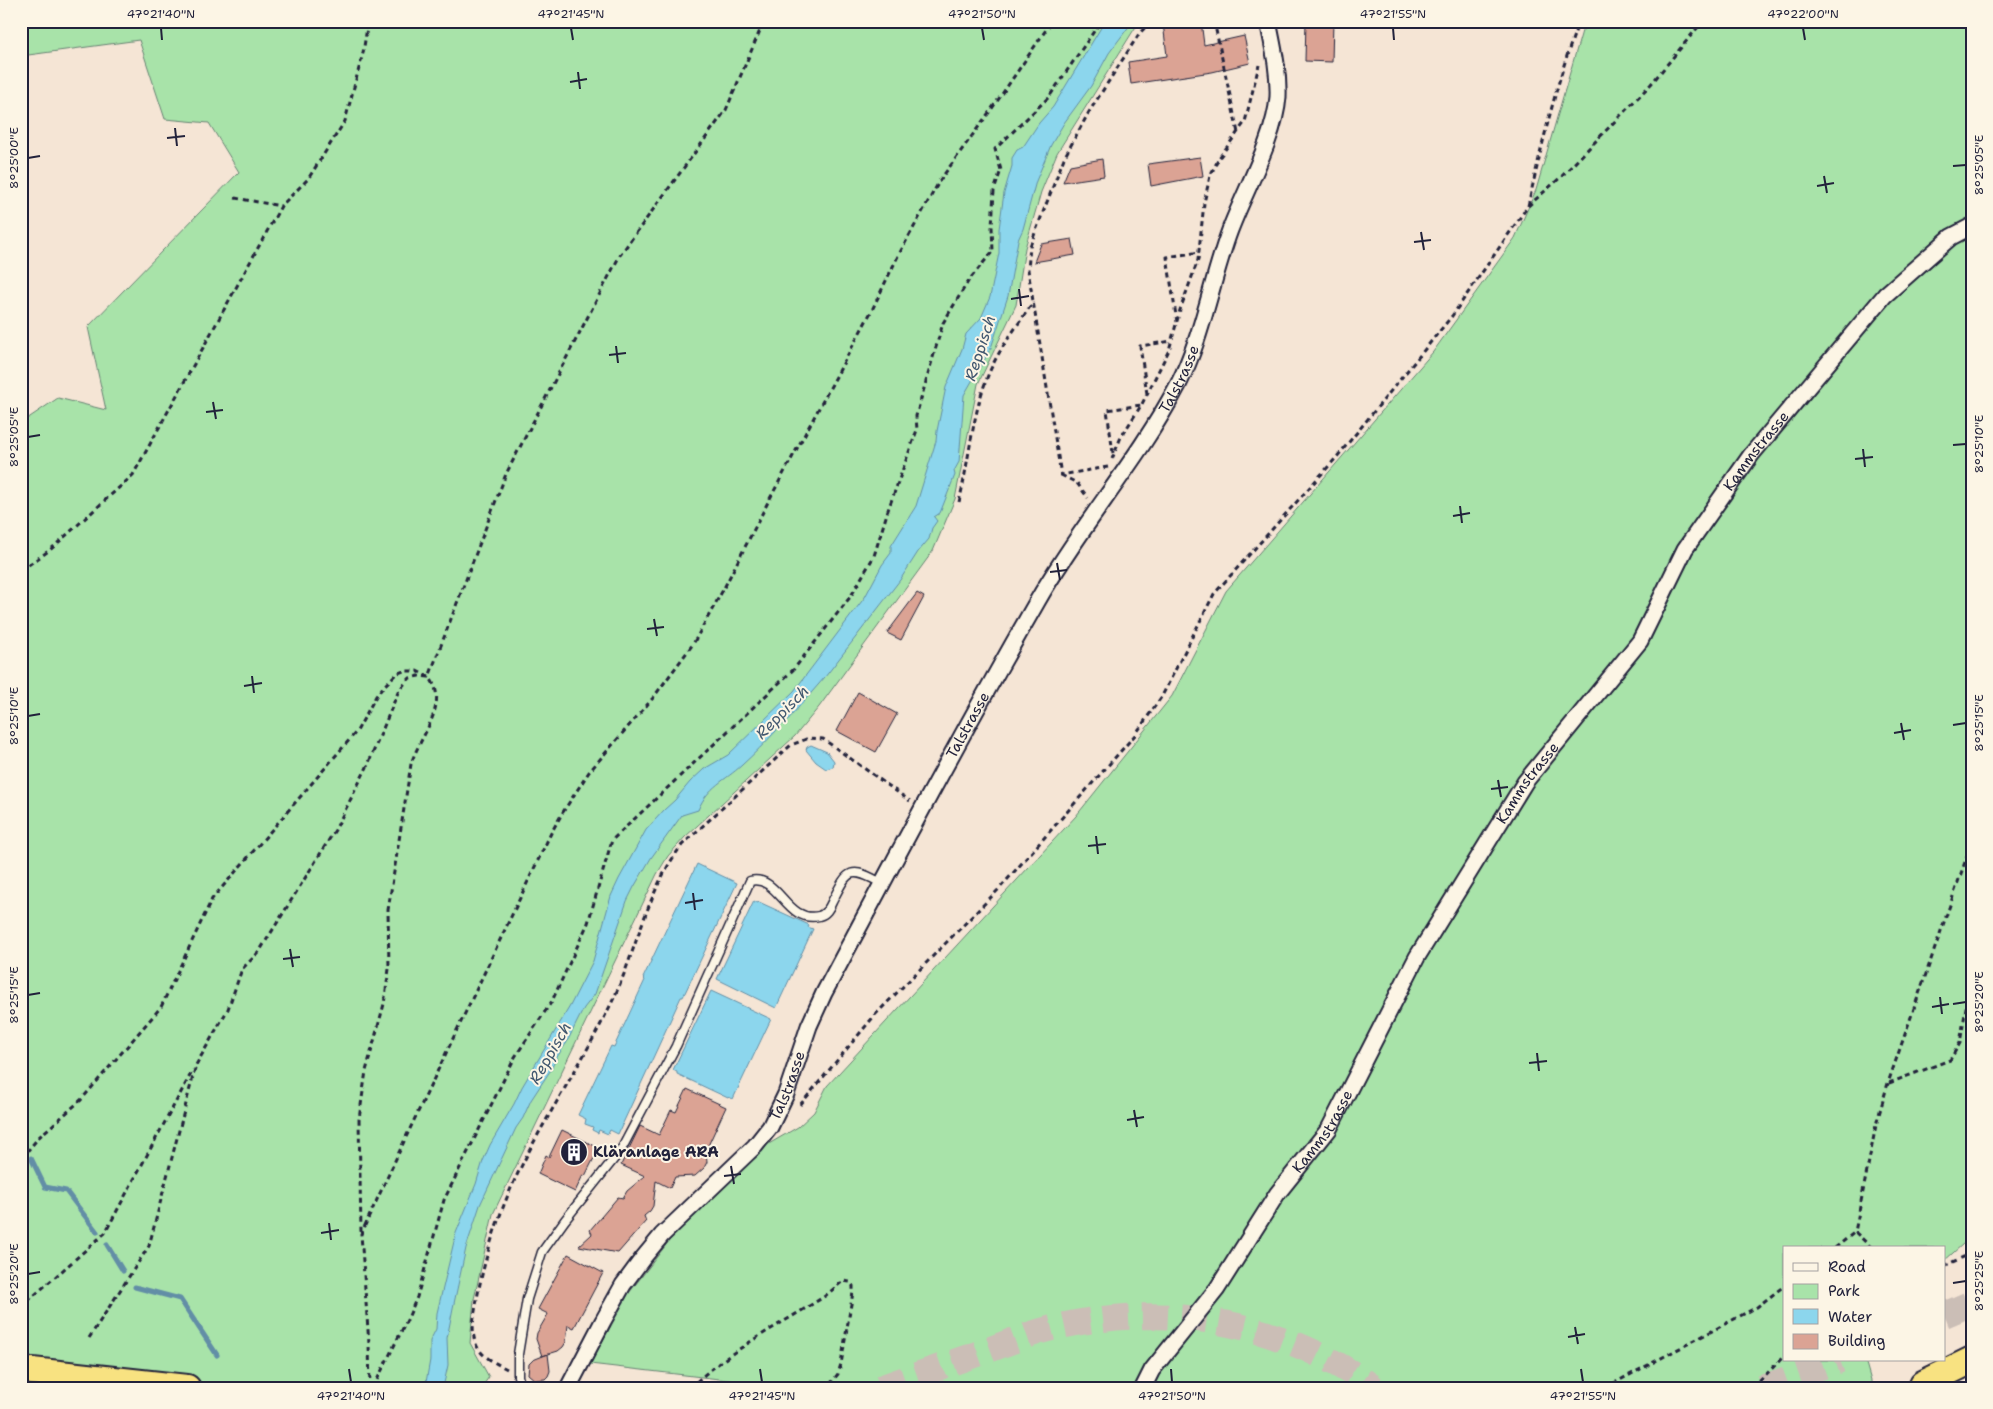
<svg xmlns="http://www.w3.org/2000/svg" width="1993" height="1409" viewBox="0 0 1993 1409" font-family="'Shantell Sans',sans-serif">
	<rect width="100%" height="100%" fill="#f5e5d5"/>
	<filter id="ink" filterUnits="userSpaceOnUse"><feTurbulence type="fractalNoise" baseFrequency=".02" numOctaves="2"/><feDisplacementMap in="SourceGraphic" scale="10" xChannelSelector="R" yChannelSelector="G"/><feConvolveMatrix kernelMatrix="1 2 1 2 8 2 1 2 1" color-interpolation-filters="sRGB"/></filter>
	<g filter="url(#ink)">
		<!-- green -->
		<path fill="#a8e3a9" stroke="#658272" d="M21 21H1144L1135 28 1057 153 1041 192 1025 248 1016 305 978 384 955 499 933 551 819 707 795 736 685 837 668 856 657 874 493 1214 474 1299 470 1343 489 1377 481 1388H21V423L58 398 106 410 88 327 239 172 209 123 165 119 139 40 21 56Z
			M1595 21H1972V1236L1944 1261V1248H1784V1360H1865L1873 1388H851L849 1385 762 1384 590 1364 629 1293 669 1241 767 1145 798 1127 814 1112 827 1086 1076 816 1172 696 1226 591 1433 352 1515 238 1536 190 1582 31Z"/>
		<!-- water -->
		<path fill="#8cd6ed" stroke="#628ea6" d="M1105 21H1133L1109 53 1091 86 1064 123 1051 145 1036 181 1023 229 1018 240 1008 296 991 348 964 395 959 462 954 471 955 475 940 513 934 517 937 521 932 528 929 539 918 552 900 580 825 677 785 723 778 727 776 731C765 743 754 754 742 765 725 781 708 786 698 810L682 815 651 858 634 887 627 901 595 994 584 1008 566 1044C563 1047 553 1063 552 1068L531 1100 523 1118 516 1128 480 1205 466 1248 453 1308 447 1338 448 1365 443 1388H425L430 1360V1341L436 1329 437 1313 456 1233 476 1184 483 1161 490 1145 514 1104 522 1087 570 1006 593 961 611 896 619 879 646 830 664 810 675 800 690 782 704 769 728 755 794 691 865 597 882 565 891 553V546L916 506 936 441 937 431 946 387 962 349 966 334 981 318 990 297 999 253V229L1004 193 1012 166V158L1017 150 1023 147 1039 123 1053 107Z
			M811 745 827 752 834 761 833 767 826 769 816 762 806 750 807 747Z
			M697 864 737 883 683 997H681L618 1134 610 1130 608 1134 599 1130 598 1133 592 1130 593 1127 585 1124 586 1119 578 1115 611 1046 614 1047 645 980 643 978Z
			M754 901 758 903 759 902 809 925 808 927 813 929 776 1008 717 979Z
			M711 991 771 1019 733 1099 729 1097 728 1098 677 1074V1072L673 1070Z"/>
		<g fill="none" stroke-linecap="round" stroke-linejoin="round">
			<!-- stream -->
			<path stroke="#628ea6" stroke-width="5" d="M31 1158 45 1187 66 1191 97 1232
				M107 1245 123 1271
				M135 1287 180 1299 217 1355"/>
		</g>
		<!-- building -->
		<path fill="#dba394" stroke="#22223b" d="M1177 21H1201L1204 45 1244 36 1250 63 1212 72 1131 84 1128 62 1167 56 1163 23Z
			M1306 21H1333L1332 62 1305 61Z
			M1200 157 1203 176 1151 186 1148 164Z
			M1102 159 1104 176 1063 182 1070 165Z
			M1072 239 1075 255 1034 262 1041 244Z
			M917 593 924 597 901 640 887 633Z
			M858 692 897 714 876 752 837 731Z
			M687 1089 726 1107 706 1150 707 1162 704 1168 695 1176 675 1177 670 1188 656 1181 653 1206 650 1211 644 1216 646 1221 618 1253 579 1246 592 1234 590 1230 618 1197 623 1198 627 1191 645 1176 621 1165 640 1126 659 1135 671 1110 676 1112Z
			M562 1130 599 1148 585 1176 583 1175 575 1192 538 1174 546 1155 549 1157Z
			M568 1254 603 1273 574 1328 568 1325 566 1342 563 1347 558 1351 542 1356 536 1339 537 1333 548 1314 538 1309Z
			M548 1354 550 1371 548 1376 545 1379 535 1380 528 1374 529 1364 533 1360Z"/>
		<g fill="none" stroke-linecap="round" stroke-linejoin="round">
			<!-- motorway-tunnel -->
			<path stroke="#cbbeb6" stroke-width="26" stroke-dasharray="26 13" stroke-linecap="butt" d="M1944 1315 1972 1303
				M880 1388C917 1375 954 1362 991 1349 1012 1341 1034 1332 1056 1327 1167 1302 1280 1320 1374 1388
				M1762 1388 1840 1360"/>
			<!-- service casing -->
			<g stroke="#22223b" stroke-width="11">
				<path id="service" d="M521 1388 518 1376V1354L527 1299 542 1252 565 1220 621 1150 676 1046 750 881C779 874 786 924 819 916 826 914 829 909 832 902 848 870 849 865 883 884"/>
			</g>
			<!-- minor casing -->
			<g stroke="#22223b" stroke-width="19">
				<g id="minor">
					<path id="s1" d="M568 1388 603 1321 623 1285 643 1258 662 1235 755 1146 770 1127 786 1094 809 1026 824 993C894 861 964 729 1038 600 1080 526 1138 461 1178 385 1203 336 1211 281 1230 230 1245 190 1275 138 1278 97 1279 71 1273 46 1268 21"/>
					<path id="s2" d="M1143 1388 1152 1370 1217 1289 1277 1194 1329 1129 1417 957 1525 782 1640 641 1685 549 1751 455 1885 295 1951 237 1972 226"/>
				</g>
			</g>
			<!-- motorway casing -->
			<g stroke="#22223b" stroke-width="30">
				<path id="motorway" d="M32 1371 187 1388
					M1923 1384 1972 1360"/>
			</g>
			<!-- path -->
			<path stroke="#22223b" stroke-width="3" stroke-dasharray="5 4" stroke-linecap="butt" d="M1214 21 1238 133
				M235 198 281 206
				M1528 206C1542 144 1557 80 1579 21
				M1177 322 1167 257 1200 252
				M1147 394 1140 346 1172 341
				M1113 453 1107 410 1141 405
				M1112 459 1121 437 1142 404 1169 350 1180 310 1198 260 1204 203 1210 176 1219 158 1245 122 1259 65
				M1108 467 1061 475 1028 270 1030 246 1064 158 1089 112 1139 34 1151 21
				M1061 475 1077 483 1088 498
				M959 502C969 462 972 416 987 378 997 351 1017 327 1033 302
				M21 570 50 550 133 475 281 206 308 179 345 121 363 53 368 21
				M1889 1083 1950 1060 1960 1043 1969 990 1972 985
				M800 1105 875 1015 998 890 1135 735 1162 696 1214 594 1336 458 1452 316 1528 206 1561 177 1651 84 1703 21
				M21 1159 39 1137 81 1100 161 1007 212 899 357 731 376 696 384 686 396 674 404 671H417L429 677 506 474 620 255 726 110 764 21
				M1835 1248 1855 1232
				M1872 1248 1855 1232 1876 1125 1888 1083 1972 842
				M1944 1266 1972 1253
				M21 1307 105 1233 193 1070
				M89 1338 149 1246 196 1065 228 1009 242 969 259 952 335 830 367 767 399 690 410 678 419 676 429 677C451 703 419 737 411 764L388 910 389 969 384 1004 366 1071 359 1119 361 1232
				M507 1369C496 1363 481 1357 476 1344 470 1330 475 1313 477 1299 484 1258 500 1210 518 1173 546 1115 583 1062 611 1004 637 951 646 892 682 845L791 745 809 738 823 739 910 801
				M370 1388 369 1344 361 1234 407 1135 551 833 563 812 589 772 653 698 693 644 724 588 767 504 871 312 898 256 940 180 998 100 1052 21
				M373 1388 408 1318 417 1297 444 1200 515 1057 552 1001 588 923 612 840 794 669 851 596 874 556 888 510 917 430 916 416 943 323 969 280 993 251 992 227 994 191 1001 170 995 149 1049 97 1101 21
				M690 1388C730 1349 779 1326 825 1296 831 1291 837 1286 843 1281L850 1282 853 1286V1292L841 1364 838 1374 827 1388
				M1605 1388 1757 1307 1784 1286
				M1753 1388 1784 1356"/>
			<!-- service -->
			<use href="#service" stroke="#fcf5e5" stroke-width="8"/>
			<!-- minor -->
			<use href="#minor" stroke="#fcf5e5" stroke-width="15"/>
			<!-- motorway -->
			<use href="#motorway" stroke="#f8e281" stroke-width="26"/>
		</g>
	</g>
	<!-- ticks -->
	<path fill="none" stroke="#22223b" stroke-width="2" d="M161 28 162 40M571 28 573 40M982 28 984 40M1393 28 1394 40M1803 28 1805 40M578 72 580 89M570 82 587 79M175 128 177 146M167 138 185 136M28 158 40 156M1953 166 1966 165M1824 176 1827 193M1817 186 1834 183M1421 232 1424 250M1414 242 1431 240M1019 289 1021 306M1011 299 1029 296M616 346 618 363M609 355 626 353M213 402 216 419M206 412 223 410M28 437 40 435M1953 445 1966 444M1863 449 1865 467M1855 459 1873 457M1460 506 1462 523M1453 516 1470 513M1057 563 1060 580M1050 572 1067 570M654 619 657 636M647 629 664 627M252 676 254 693M244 686 262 683M28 716 40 714M1901 723 1904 740M1953 725 1966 723M1894 733 1911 730M1498 780 1501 797M1491 789 1508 787M1096 836 1098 854M1088 846 1106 844M693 893 695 910M685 903 703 900M290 949 293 967M283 959 300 957M28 995 40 993M1940 997 1942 1014M1953 1004 1966 1002M1932 1007 1949 1004M1537 1053 1539 1071M1529 1063 1547 1061M1134 1110 1137 1127M1127 1120 1144 1117M731 1166 734 1184M724 1176 741 1174M329 1223 331 1240M321 1233 339 1230M28 1274 40 1272M1953 1283 1966 1281M1575 1327 1578 1344M1568 1337 1585 1334M349 1369 351 1382M760 1369 762 1382M1171 1369 1172 1382M1581 1369 1583 1382"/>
	<!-- icons -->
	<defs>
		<g id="building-disc" transform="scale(1.4375)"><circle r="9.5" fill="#22223b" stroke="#fcf5e5"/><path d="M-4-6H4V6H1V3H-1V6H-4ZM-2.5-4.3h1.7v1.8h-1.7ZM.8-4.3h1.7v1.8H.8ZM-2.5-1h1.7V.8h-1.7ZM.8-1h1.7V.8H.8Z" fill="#fff"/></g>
	</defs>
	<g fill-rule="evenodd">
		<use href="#building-disc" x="574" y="1152"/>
	</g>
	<g text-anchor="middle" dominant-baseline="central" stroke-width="4" stroke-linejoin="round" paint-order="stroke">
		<!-- street labels -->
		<g font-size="15" fill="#22223b" stroke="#fcf5e5">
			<text stroke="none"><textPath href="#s1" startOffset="1188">Talstrasse</textPath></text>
			<text stroke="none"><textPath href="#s2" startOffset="1124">Kammstrasse</textPath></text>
			<text stroke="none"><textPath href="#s1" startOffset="782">Talstrasse</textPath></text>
			<text stroke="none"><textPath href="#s2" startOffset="719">Kammstrasse</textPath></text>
			<text stroke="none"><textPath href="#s1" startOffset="378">Talstrasse</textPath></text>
			<text stroke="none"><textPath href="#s2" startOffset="314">Kammstrasse</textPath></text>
		</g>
		<!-- poi labels -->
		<g font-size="15" font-weight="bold" fill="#22223b" stroke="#fcf5e5" text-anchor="start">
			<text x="593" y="1152">Kläranlage ARA</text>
		</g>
		<!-- water labels -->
		<g font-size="16" font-style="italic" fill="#425870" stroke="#fcf5e5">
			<text transform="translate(980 348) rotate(-72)">Reppisch</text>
			<text transform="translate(782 712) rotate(-45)">Reppisch</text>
			<text transform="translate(550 1053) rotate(-60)">Reppisch</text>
		</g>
	</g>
	<!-- margin -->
	<rect width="1993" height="1409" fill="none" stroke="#fcf5e5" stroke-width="55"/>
	<!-- legend -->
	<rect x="1783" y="1246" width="162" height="115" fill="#fcf5e5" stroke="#a5a1a1"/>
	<rect x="1793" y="1263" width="25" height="8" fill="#fcf5e5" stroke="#a5a1a1"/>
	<text x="1828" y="1272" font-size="15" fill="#22223b">Road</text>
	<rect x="1793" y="1284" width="25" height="15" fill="#a8e3a9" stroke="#a5a1a1"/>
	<text x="1828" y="1296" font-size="15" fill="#22223b">Park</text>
	<rect x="1793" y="1309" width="25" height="15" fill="#8cd6ed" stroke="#a5a1a1"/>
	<text x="1828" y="1322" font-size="15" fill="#22223b">Water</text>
	<rect x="1793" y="1334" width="25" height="15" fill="#dba394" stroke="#a5a1a1"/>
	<text x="1828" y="1346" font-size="15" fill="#22223b">Building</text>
	<rect x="28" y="28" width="1938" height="1354" fill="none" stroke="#22223b" stroke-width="2"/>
	<g font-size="12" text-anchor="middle" fill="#22223b">
		<text x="161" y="18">47°21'40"N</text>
		<text x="571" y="18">47°21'45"N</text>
		<text x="982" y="18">47°21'50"N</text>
		<text x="1393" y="18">47°21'55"N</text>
		<text x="1803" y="18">47°22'00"N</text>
		<text transform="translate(14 158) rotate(-90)" y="4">8°25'00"E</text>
		<text transform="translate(1979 165) rotate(-90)" y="4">8°25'05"E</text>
		<text transform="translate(14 437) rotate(-90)" y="4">8°25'05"E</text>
		<text transform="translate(1979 444) rotate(-90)" y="4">8°25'10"E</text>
		<text transform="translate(14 716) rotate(-90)" y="4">8°25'10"E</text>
		<text transform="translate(1979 723) rotate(-90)" y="4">8°25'15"E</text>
		<text transform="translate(14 995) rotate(-90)" y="4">8°25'15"E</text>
		<text transform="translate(1979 1002) rotate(-90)" y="4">8°25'20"E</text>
		<text transform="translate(14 1274) rotate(-90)" y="4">8°25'20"E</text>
		<text transform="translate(1979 1281) rotate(-90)" y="4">8°25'25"E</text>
		<text x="351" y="1400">47°21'40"N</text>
		<text x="762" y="1400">47°21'45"N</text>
		<text x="1172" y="1400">47°21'50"N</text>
		<text x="1583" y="1400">47°21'55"N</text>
	</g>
</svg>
